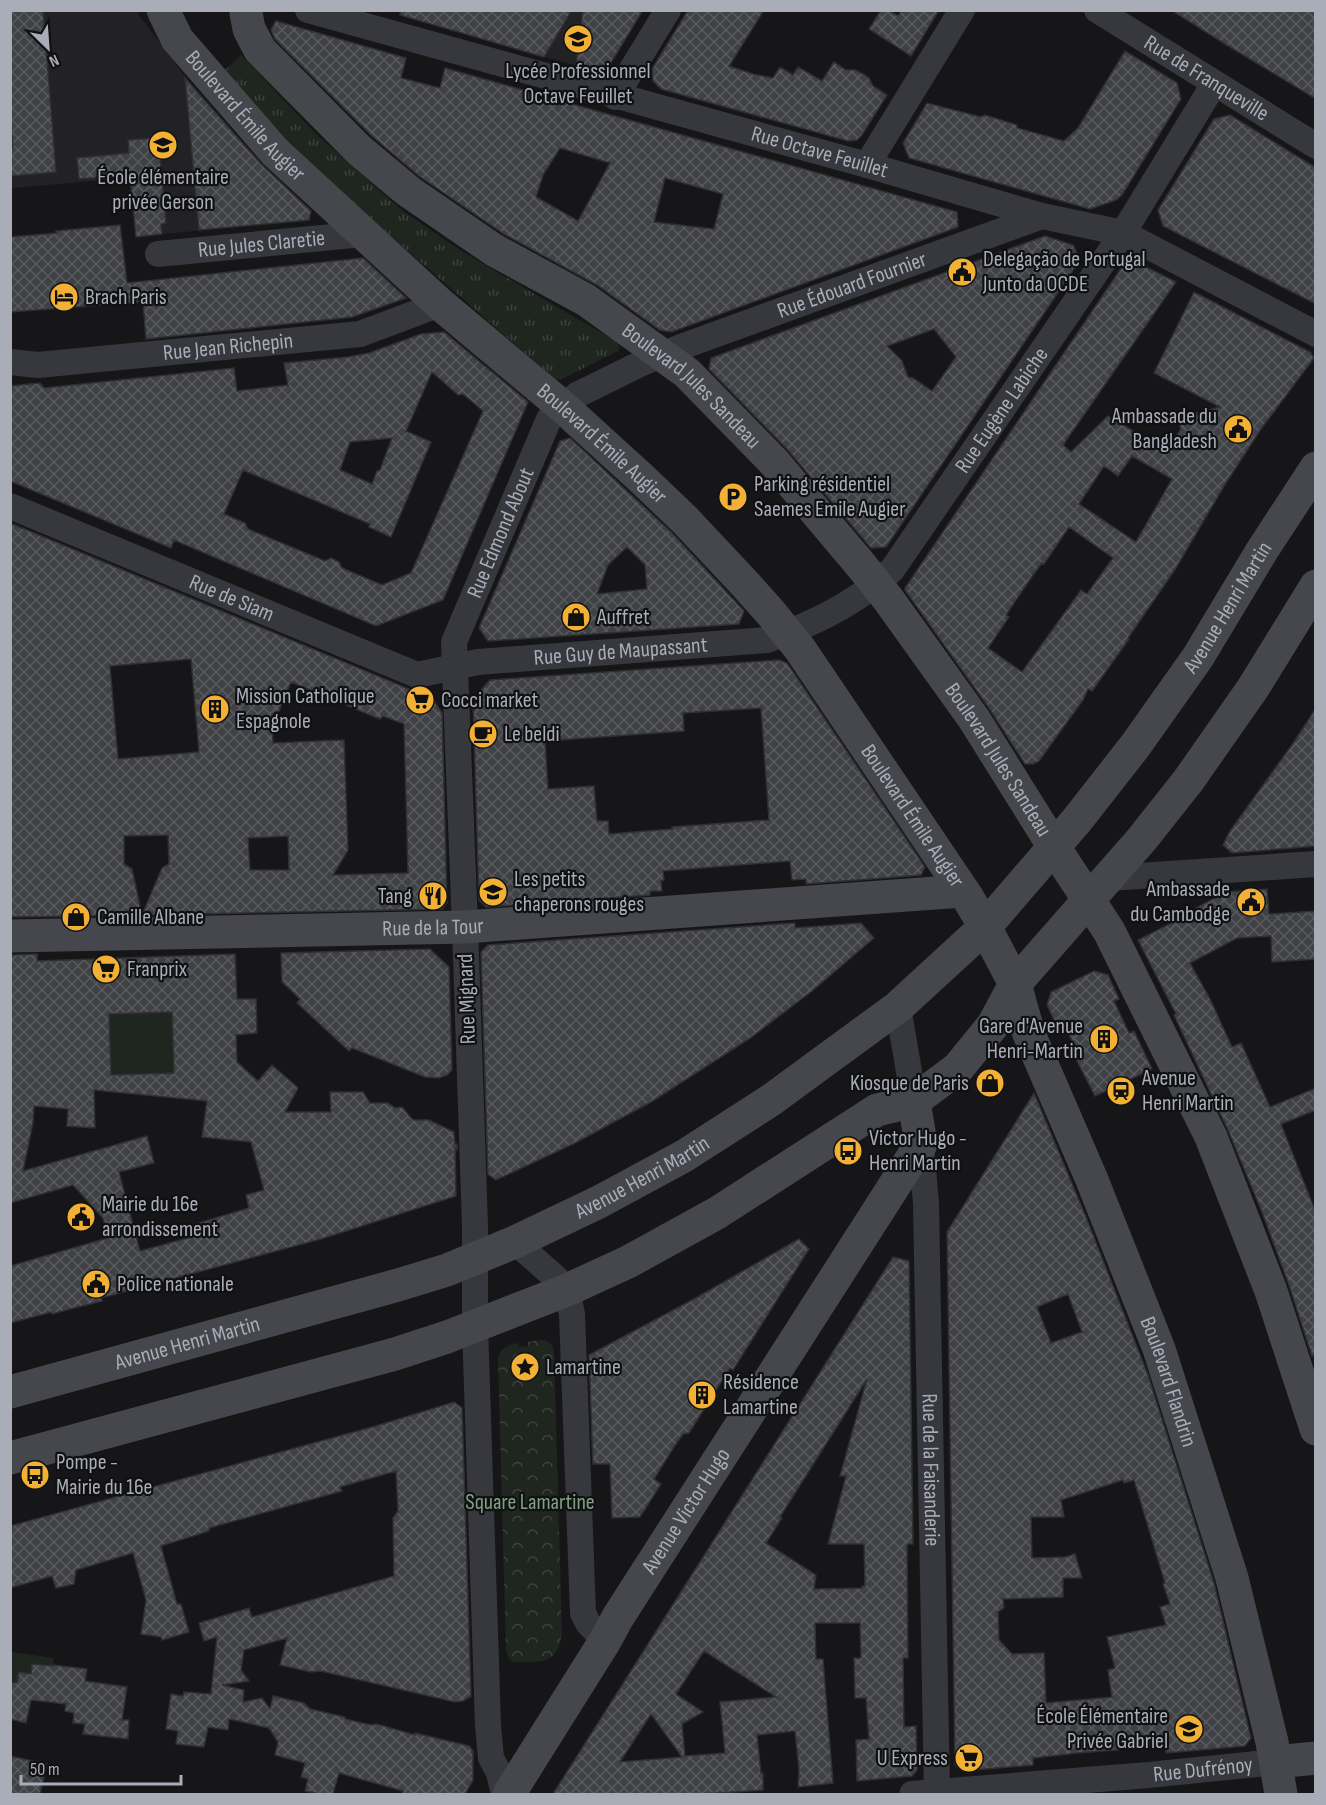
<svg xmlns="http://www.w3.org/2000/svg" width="1326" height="1805" viewBox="0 0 1326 1805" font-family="'Sofia Sans Condensed',sans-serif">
	<defs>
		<pattern id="grass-tufts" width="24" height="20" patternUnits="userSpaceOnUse" patternTransform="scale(1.5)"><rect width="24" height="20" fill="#1e261f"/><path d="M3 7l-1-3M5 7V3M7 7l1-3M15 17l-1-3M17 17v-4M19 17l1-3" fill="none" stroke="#3c433d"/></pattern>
		<pattern id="forest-crowns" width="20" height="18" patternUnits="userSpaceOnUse" patternTransform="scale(1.5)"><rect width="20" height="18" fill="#1e261f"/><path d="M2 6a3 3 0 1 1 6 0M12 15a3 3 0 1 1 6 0" fill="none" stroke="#3c433d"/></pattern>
		<pattern id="building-cross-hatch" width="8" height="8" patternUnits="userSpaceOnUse" patternTransform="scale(1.5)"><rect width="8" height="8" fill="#404145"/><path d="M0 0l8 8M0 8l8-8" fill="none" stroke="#595a5e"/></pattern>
	</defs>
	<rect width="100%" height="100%" fill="#161618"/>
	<!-- built -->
	<path fill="#222225" d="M11 11H136L197 92 231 131 265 166 236 169 234 227 136 237 131 178 11 188Z
		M544 11H643L611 62 595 71 528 52Z"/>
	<!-- grass -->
	<path fill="url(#grass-tufts)" d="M241 55 316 134 403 211 463 252 614 340 618 344 620 350 560 380 555 379 310 166 223 72Z"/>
	<!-- forest -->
	<path fill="url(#forest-crowns)" d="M541 1340C549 1340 552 1344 554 1351L562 1634C557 1665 541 1662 514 1662L510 1660 506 1652 498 1357C502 1347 508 1345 518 1343L519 1347 528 1346V1342Z"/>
	<!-- garden -->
	<path fill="#1e261f" d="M171 1001 174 1073 111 1075 110 1033 93 1034 69 1005H126L127 1014 147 1013Z
		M11 1652 54 1658 51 1676 32 1664 31 1674 19 1672 17 1683 11 1682Z"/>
	<!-- building -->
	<path fill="url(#building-cross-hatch)" stroke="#303034" stroke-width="1.5" fill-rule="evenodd" d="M10 10H43L56 172 10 176V148L13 147 10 117Z
		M401 10H572L544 57 400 15Z
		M583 10H643L609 66 595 71 576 65Z
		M688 10H764L729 66 753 74 773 78 780 67 793 75 798 67 822 81 834 62 846 70H855L863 74 869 78 873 86 887 95 862 135 857 140 848 141 661 89 653 81 652 69Z
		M881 10H888L898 16 902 10H939L911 56 869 29Z
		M1171 10H1316V99L1225 44Z
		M276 21 406 58 401 78 440 88 445 68 530 92V96L560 105 561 101 957 212 958 227 671 332 660 330 597 285 504 234 419 176 372 136 275 39 271 30ZM560 148 610 163 578 221 536 197 543 175ZM665 178 723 194 714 229 654 222Z
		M1125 51 1177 83 1181 99 1122 195 1116 200 1090 209 909 158 903 143 927 103 981 117 985 115 1017 125V128L1064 141 1078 128Z
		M185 78 261 164 311 211 309 220 199 230Z
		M1230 115 1316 168V304L1163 226 1158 210 1214 119Z
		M154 138 155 147H159L166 223 161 224 162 234 136 237 130 175 79 179 77 158 129 153 128 140Z
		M120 225 127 283 363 258 406 298 352 317 146 339 143 302 10 312V237L57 233 56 231Z
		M1045 236 1073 245 1079 257 1078 263 886 547 871 548 787 449 709 369 711 358ZM934 329 956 357 932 391 913 378 908 377 902 361 887 346Z
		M1138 263 1176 282 1063 445 1071 452 1108 416 1167 451 1181 429 1179 423 1183 417 1220 407 1154 373 1194 292 1310 352 1314 358 1261 429 1224 486 1176 568 1128 638 1129 639 1092 691 1088 689 1083 700 1039 761 1033 764H1025L989 708 905 590V588L1122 267ZM1132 456 1172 479 1136 542 1079 504 1104 466 1118 476ZM1069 527 1113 558 1087 594 1081 590 1022 672 988 648 1009 617 1006 615 1033 575 1042 563 1044 564Z
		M444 332 528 402 443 600 376 626 174 540 171 548 10 481V386L40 383 44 388 234 368 237 391 288 385 284 363 348 357 369 353 421 334ZM432 372 458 395 463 394 483 411 411 573 382 585 342 568 339 562 331 558 325 561 248 529 245 523 224 514 243 470 370 524 369 527 391 537 431 442 406 431ZM392 438 380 470 377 471 372 484 340 470 350 442Z
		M570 438 672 533 744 611 739 624 488 641 479 628 560 441ZM627 547 645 565 647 589 597 594 608 565Z
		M10 523 433 699 442 713 447 903 442 909 142 915 162 868 169 864 168 835 124 836V864L132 869 142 915 10 917ZM191 659 199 752 118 759 110 666ZM291 682 380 719 383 716 404 724 408 873 333 875 348 850 344 740 273 743 272 714 279 711ZM288 836 289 870H250L248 838Z
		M779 660 787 663 925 867 921 875 806 884V879L792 880 790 861 663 871 664 880 661 881 662 891H650V895L486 907 479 900 473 699 490 680ZM761 708 769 820 672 827 673 829 609 834 608 821H597L594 786 548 789 545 741 684 731 683 713Z
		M1316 708V846L1232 853 1223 845 1230 831 1294 742Z
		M1267 889 1269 914 1316 911V959L1272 962 1271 936 1237 938 1190 963 1210 999 1232 1047 1241 1043 1270 1107 1316 1088V1110L1281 1124 1316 1213V1355L1312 1356 1289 1285 1262 1212 1228 1130 1174 1015 1176 1014 1138 940 1197 910 1196 908 1226 892Z
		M795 923V928L861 923 874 938 812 991 749 1039 651 1102 575 1143 496 1180 488 1174 481 952 488 945Z
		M430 949 449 967 452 1070 447 1075 439 1078 425 1077 352 1048 349 1051 297 1003 300 999 282 982 281 953Z
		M37 954V961L235 954 237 999H256L257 1033 236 1035 237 1062 258 1081 272 1065 298 1088 285 1112H331L330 1092H363L370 1103H388L395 1108 402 1107 413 1120H429L454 1132 455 1144H457V1150L455 1148 456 1196 321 1239 101 1298 102 1301 70 1309 52 1314V1312L10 1323V1266L108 1238 103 1218 73 1185 10 1203V955ZM172 1012 174 1073 111 1075 109 1014ZM94 1090 207 1101 202 1137 251 1142 264 1190 246 1195 249 1208 192 1225 195 1236 140 1251 119 1172 154 1163 147 1136 23 1171 33 1123 34 1106 68 1109 67 1126 95 1128Z
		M1094 971 1108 975 1119 999 1114 1001 1129 1033 1134 1031 1152 1069 1095 1096 1076 1059 1080 1057 1064 1025 1058 1028 1047 1005 1051 992Z
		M1034 1093 1086 1217 1148 1375 1214 1583 1251 1738 1245 1746 1166 1753 1165 1746 1078 1753 1033 1758V1765L962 1771 955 1765 947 1232ZM1068 1294 1082 1332 1051 1343 1037 1307ZM1123 1480 1124 1483 1134 1480 1165 1583 1163 1584 1170 1604 1160 1607 1166 1625 1107 1637 1115 1668 1108 1670 1112 1697 1046 1703 1044 1653 1012 1654 999 1640 998 1612 1004 1608 1003 1599 1063 1597V1578H1082L1075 1554 1065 1557 1032 1558 1031 1517H1064L1061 1500Z
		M799 1239 809 1249 733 1370 730 1368 689 1433 683 1434 674 1447 654 1479 661 1484 640 1517 612 1518 610 1464H593L589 1355 694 1299Z
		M893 1257 909 1261 913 1544H907L908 1658H903L904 1727 916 1726 917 1770 912 1776 857 1781 856 1740 869 1739 866 1698H855L854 1658H861L860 1623H815L816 1659H823L833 1783 798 1787 799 1770 795 1731 757 1735 761 1773H763V1790L703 1794H553ZM867 1379 840 1476H846L828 1544H864L865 1586H862V1588L814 1589 816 1575 766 1543 782 1518 780 1517ZM704 1651 776 1697 720 1702 725 1753 685 1756 682 1724 703 1712 676 1694ZM651 1714 682 1757 620 1762Z
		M454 1402 462 1408 471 1696 463 1701 455 1702 321 1671 311 1672 280 1665 287 1638 244 1650 241 1670 249 1681 222 1685 244 1690 243 1702 262 1698 270 1709 273 1696 304 1703 310 1709 345 1717V1719L371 1725 377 1724 415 1735V1733L469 1746 473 1751V1780L465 1794H402L403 1791 339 1773 333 1794H320L305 1791 308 1779 301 1777 305 1763 275 1755 278 1742 269 1728 229 1719 228 1730 208 1727 204 1747 176 1744 178 1731 166 1729 171 1694 183 1696 184 1692 211 1694 217 1637 204 1641 199 1623 249 1608 252 1617 394 1576 393 1518 398 1511 396 1471 340 1487 342 1491 209 1528V1531L161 1546 177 1604H181L189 1632 162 1640 161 1637 141 1634 146 1600 133 1553 76 1570 74 1584 56 1588 52 1576 10 1588V1526L376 1426Z
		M32 1664 53 1666V1665L87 1669 85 1681 127 1687 122 1720H129L128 1739 83 1734 85 1724 73 1723 74 1713 65 1711 66 1704 31 1700 26 1723 10 1719V1682L17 1683 19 1672 31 1674Z
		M10 1756 47 1764 40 1794H10Z"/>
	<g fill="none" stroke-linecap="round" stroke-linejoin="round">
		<!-- street -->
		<g stroke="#37383d" stroke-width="26">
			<path id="s1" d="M308 10 867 165 1042 216 1123 233 1316 334"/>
			<path id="s2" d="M1097 10 1316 146"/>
			<path d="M615 97 668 10"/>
			<path d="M867 165 962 10"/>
			<path id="s3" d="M158 254 363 234"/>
			<path id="s4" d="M10 362 38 365 360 334 440 304"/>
			<path id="s5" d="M10 506 417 675 478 662 767 640C799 629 831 615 859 596 871 588 881 578 892 570L1123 233 1214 84"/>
			<path d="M1109 878 1316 864"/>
			<path d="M898 1007 914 1101"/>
			<path id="s6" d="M921 1144 926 1204 937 1794"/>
			<path d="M515 1242 556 1278 567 1290 572 1314 583 1613 588 1623 605 1641"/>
			<path id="s7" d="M504 1794 499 1773 491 1758 488 1725 475 1326V1227L465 927 454 642 549 419 577 395 642 363 681 347 1042 216"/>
			<path id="s8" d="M912 1794 1149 1775 1276 1762"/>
		</g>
		<!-- secondary -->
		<g stroke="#45474d" stroke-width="33">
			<path id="s9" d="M163 10 177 39 275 152 440 304 563 407 641 478 685 520 746 585 771 613 800 649 968 898 985 927 1015 984 1029 1034 1092 1180 1159 1349 1232 1578 1272 1742 1281 1794"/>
			<path id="s10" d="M246 13 249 29 260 50 359 150 408 191 494 250 586 300 687 373 773 461 860 564 888 599 974 719 1054 847 1109 931 1211 1137 1271 1291 1316 1429"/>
			<path id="s11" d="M10 936 465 927 963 891"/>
			<path id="s12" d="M10 1392 398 1285 447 1270 515 1242 599 1202 684 1156 771 1100 898 1007 985 927 1077 820 1135 746 1198 657 1263 549 1316 468"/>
			<path d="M10 1458 395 1354 447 1337 475 1326 567 1290 628 1262 717 1213 877 1110 914 1101 958 1068 993 1025 1015 984 1142 839 1188 781 1253 688 1316 586"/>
			<path d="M1276 1762 1316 1758"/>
			<path id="s13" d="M509 1794 605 1641 618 1617 921 1144 914 1101"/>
		</g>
	</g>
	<!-- icons -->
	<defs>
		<g id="school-disc" transform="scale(1.5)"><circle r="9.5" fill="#f2b134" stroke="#111113"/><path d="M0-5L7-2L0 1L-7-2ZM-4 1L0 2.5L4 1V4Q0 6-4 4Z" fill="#111"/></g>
		<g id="civic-disc" transform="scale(1.5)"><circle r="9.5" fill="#f2b134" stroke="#111113"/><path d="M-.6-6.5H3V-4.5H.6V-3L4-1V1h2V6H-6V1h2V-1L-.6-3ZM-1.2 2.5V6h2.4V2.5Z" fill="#111"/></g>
		<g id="hotel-disc" transform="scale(1.5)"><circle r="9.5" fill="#f2b134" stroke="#111113"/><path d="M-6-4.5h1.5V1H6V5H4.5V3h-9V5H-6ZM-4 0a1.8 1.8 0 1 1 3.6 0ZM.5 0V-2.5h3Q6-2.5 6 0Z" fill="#111"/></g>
		<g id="parking-disc" transform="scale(1.5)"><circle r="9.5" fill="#f2b134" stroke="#111113"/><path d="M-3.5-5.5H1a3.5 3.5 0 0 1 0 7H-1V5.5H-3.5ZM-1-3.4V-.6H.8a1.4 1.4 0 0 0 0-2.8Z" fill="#111"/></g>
		<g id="shop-disc" transform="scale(1.5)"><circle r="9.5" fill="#f2b134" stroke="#111113"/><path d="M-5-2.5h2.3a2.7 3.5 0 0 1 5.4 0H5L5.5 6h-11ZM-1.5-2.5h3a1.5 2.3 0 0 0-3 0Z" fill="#111"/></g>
		<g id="supermarket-disc" transform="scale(1.5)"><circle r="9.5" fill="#f2b134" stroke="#111113"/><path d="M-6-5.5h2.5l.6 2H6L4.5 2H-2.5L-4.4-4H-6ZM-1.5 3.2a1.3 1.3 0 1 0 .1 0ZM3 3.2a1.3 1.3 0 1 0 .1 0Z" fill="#111"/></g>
		<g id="building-disc" transform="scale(1.5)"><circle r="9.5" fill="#f2b134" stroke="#111113"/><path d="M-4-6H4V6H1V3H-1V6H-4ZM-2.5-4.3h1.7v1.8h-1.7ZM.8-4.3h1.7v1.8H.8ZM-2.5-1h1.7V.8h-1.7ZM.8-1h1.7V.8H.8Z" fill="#111"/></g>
		<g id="cafe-disc" transform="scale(1.5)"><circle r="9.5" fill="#f2b134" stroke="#111113"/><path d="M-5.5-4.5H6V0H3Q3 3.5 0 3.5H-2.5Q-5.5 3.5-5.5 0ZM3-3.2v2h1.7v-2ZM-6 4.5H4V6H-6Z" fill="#111"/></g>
		<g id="restaurant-disc" transform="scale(1.5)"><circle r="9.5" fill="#f2b134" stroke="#111113"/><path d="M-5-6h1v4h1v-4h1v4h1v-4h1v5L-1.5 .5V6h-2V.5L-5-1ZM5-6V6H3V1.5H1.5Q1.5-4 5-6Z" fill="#111"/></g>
		<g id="station-disc" transform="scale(1.5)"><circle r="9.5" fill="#f2b134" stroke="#111113"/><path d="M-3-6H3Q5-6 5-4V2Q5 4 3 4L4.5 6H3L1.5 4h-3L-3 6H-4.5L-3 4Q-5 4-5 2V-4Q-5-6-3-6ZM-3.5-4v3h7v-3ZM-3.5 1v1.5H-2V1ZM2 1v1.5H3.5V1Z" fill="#111"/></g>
		<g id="bus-disc" transform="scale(1.5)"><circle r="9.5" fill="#f2b134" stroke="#111113"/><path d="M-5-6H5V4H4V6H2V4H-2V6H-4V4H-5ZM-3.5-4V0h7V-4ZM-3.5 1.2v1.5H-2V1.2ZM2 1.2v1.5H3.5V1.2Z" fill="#111"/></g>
		<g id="sight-disc" transform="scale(1.5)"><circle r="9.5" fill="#f2b134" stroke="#111113"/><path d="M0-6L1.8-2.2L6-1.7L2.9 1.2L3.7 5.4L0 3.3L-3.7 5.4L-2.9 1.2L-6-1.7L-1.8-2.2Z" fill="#111"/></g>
	</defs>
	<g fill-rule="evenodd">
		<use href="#school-disc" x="578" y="39"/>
		<use href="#school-disc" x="163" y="145"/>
		<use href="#civic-disc" x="962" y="272"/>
		<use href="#hotel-disc" x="64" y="297"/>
		<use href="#civic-disc" x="1238" y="429"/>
		<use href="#parking-disc" x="733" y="497"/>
		<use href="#shop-disc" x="576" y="617"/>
		<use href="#supermarket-disc" x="420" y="700"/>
		<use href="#building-disc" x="215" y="709"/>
		<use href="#cafe-disc" x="483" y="734"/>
		<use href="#school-disc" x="493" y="892"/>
		<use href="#restaurant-disc" x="433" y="896"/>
		<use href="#civic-disc" x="1251" y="902"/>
		<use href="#shop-disc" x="76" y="917"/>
		<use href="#supermarket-disc" x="106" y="969"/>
		<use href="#building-disc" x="1104" y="1039"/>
		<use href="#shop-disc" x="990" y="1083"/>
		<use href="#station-disc" x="1121" y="1091"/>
		<use href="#bus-disc" x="848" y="1151"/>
		<use href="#civic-disc" x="81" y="1217"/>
		<use href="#civic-disc" x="96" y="1284"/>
		<use href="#sight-disc" x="525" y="1367"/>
		<use href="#building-disc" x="702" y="1395"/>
		<use href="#bus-disc" x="35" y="1475"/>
		<use href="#school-disc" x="1189" y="1729"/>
		<use href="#supermarket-disc" x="969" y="1758"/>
	</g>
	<g text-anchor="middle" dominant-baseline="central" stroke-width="4.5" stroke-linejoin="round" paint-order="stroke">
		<!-- poi labels -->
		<g font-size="22" fill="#a8adb8" stroke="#111113" text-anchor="start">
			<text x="578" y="71" text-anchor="middle">Lycée Professionnel<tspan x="578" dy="25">Octave Feuillet</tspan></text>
			<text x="163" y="177" text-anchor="middle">École élémentaire<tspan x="163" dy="25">privée Gerson</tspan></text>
			<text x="983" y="259">Delegação de Portugal<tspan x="983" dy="25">Junto da OCDE</tspan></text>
			<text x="85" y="297">Brach Paris</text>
			<text x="1217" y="416" text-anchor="end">Ambassade du<tspan x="1217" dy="25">Bangladesh</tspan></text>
			<text x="754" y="484">Parking résidentiel<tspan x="754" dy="25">Saemes Emile Augier</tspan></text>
			<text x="597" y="617">Auffret</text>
			<text x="236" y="696">Mission Catholique<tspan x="236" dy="25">Espagnole</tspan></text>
			<text x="441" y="700">Cocci market</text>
			<text x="504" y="734">Le beldi</text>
			<text x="514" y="879">Les petits<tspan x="514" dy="25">chaperons rouges</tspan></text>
			<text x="1230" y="889" text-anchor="end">Ambassade<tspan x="1230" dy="25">du Cambodge</tspan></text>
			<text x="412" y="896" text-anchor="end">Tang</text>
			<text x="97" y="917">Camille Albane</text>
			<text x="127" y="969">Franprix</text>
			<text x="1083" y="1026" text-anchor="end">Gare d'Avenue<tspan x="1083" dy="25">Henri-Martin</tspan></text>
			<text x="1142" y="1078">Avenue<tspan x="1142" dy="25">Henri Martin</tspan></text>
			<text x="969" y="1083" text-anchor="end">Kiosque de Paris</text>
			<text x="869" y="1138">Victor Hugo -<tspan x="869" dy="25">Henri Martin</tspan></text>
			<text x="102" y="1204">Mairie du 16e<tspan x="102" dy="25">arrondissement</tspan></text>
			<text x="117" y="1284">Police nationale</text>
			<text x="546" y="1367">Lamartine</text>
			<text x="723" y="1382">Résidence<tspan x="723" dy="25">Lamartine</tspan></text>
			<text x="56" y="1462">Pompe -<tspan x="56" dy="25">Mairie du 16e</tspan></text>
			<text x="1168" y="1716" text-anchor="end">École Élémentaire<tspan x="1168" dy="25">Privée Gabriel</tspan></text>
			<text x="948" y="1758" text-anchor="end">U Express</text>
		</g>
		<!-- street labels -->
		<g font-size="22" fill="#a8adb8" stroke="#111113">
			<text stroke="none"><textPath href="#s2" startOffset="129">Rue de Franqueville</textPath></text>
			<text stroke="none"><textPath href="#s9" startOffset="135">Boulevard Émile Augier</textPath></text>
			<text stroke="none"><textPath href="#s1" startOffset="531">Rue Octave Feuillet</textPath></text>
			<text stroke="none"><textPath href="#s3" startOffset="104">Rue Jules Claretie</textPath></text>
			<text stroke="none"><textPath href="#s7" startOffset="1731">Rue Édouard Fournier</textPath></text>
			<text stroke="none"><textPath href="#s4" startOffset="219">Rue Jean Richepin</textPath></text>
			<text stroke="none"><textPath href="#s10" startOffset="590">Boulevard Jules Sandeau</textPath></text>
			<text stroke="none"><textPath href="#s5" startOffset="1131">Rue Eugène Labiche</textPath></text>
			<text stroke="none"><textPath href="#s9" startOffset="620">Boulevard Émile Augier</textPath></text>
			<text stroke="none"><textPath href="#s7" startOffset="1274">Rue Edmond About</textPath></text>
			<text stroke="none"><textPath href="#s5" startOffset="240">Rue de Siam</textPath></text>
			<text stroke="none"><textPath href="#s12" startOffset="1498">Avenue Henri Martin</textPath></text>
			<text stroke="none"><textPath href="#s5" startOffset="646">Rue Guy de Maupassant</textPath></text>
			<text stroke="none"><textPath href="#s10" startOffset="1076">Boulevard Jules Sandeau</textPath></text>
			<text stroke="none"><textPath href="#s9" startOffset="1107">Boulevard Émile Augier</textPath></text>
			<text stroke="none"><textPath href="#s11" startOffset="423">Rue de la Tour</textPath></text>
			<text transform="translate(467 999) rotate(-92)">Rue Mignard</text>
			<text stroke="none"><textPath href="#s12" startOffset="670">Avenue Henri Martin</textPath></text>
			<text stroke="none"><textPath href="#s12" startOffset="184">Avenue Henri Martin</textPath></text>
			<text stroke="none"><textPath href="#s9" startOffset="1731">Boulevard Flandrin</textPath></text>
			<text stroke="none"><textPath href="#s6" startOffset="326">Rue de la Faisanderie</textPath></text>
			<text stroke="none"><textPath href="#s13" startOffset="334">Avenue Victor Hugo</textPath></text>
			<text stroke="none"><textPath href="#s8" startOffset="292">Rue Dufrénoy</textPath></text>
		</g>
		<!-- park labels -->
		<g font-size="22" fill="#7fa381" stroke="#111113">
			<text x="530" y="1502">Square Lamartine</text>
		</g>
	</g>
	<!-- border -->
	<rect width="1326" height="1805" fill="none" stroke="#a8adb8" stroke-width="24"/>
	<!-- north arrow -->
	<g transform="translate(48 48) rotate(155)" stroke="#111113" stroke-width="4.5" paint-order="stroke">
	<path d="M0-4.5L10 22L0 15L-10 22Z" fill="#a8adb8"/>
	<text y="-9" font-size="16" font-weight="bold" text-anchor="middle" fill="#a8adb8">N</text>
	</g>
	<!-- scale -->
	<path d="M21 1775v9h160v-9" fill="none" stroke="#a8adb8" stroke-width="3"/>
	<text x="30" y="1775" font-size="18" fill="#a8adb8" stroke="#111113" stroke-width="4.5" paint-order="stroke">50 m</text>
</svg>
